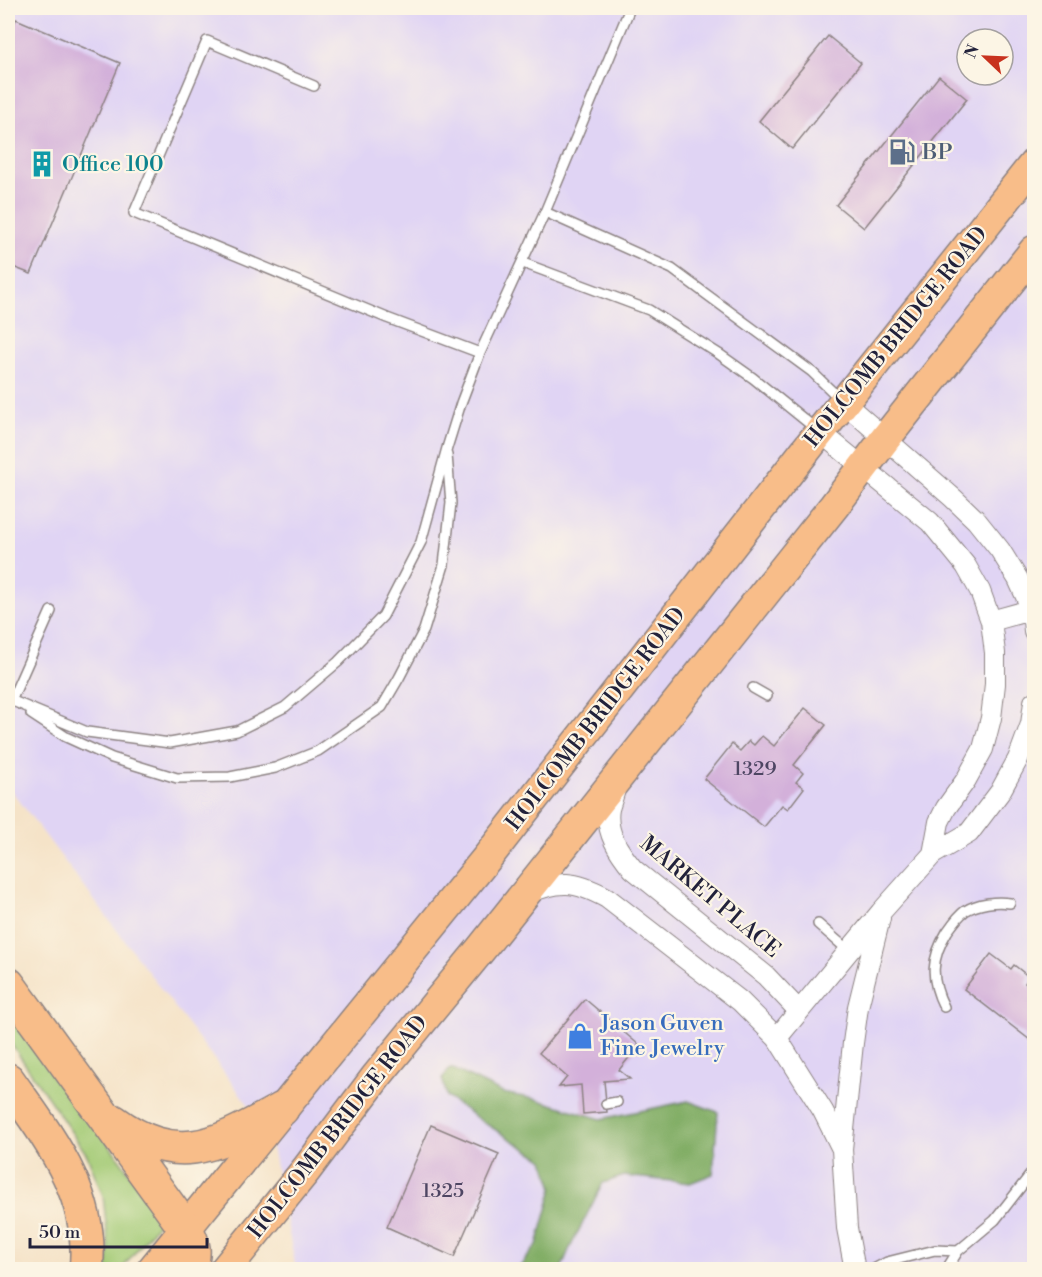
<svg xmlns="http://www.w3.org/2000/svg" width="1042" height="1277" viewBox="0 0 1042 1277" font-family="'Libre Bodoni',serif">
	<rect width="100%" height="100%" fill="#fcf5e5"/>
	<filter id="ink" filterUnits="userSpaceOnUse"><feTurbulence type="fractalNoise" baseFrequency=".0167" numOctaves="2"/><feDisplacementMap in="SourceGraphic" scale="12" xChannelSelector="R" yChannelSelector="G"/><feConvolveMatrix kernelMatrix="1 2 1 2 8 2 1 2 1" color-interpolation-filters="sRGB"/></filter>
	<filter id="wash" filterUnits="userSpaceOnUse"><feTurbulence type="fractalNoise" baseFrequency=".008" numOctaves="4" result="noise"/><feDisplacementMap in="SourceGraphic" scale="24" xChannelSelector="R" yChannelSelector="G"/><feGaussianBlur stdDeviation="1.35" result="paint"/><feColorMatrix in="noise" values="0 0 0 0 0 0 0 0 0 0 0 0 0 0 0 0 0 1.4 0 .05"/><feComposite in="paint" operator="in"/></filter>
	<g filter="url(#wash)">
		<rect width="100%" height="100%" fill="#f5e3c8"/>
		<!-- built -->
		<path fill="#e0d4f4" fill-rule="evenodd" d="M8 8H1034V1269H296L269 1132 8 786ZM967 39H1003V75H967Z"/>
		<!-- green -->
		<path fill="#a3ca74" stroke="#627658" stroke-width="1.5" d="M8 1003 158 1213 159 1222 122 1269H107L109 1251 103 1196 87 1155 8 1039Z"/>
		<!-- forest -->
		<path fill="#82ae66" stroke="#526850" stroke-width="1.5" d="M451 1068 503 1093 535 1099 601 1119 688 1101 718 1112 713 1174 690 1183 624 1176 603 1183 569 1250 561 1269H518L537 1245 553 1188 544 1160 483 1122 447 1097 442 1078Z"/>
		<g id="blocks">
			<!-- building -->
			<path fill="#d3b0da" d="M16 19 120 63 31 274 8 265V39Z
				M828 36 861 63 792 149 759 121Z
				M939 76 967 99 864 228 836 205Z
				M805 708 826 725 794 765 803 773 796 782 804 788 788 809 782 805 764 827 704 779 732 744 740 751 749 741 754 745 762 736 774 746Z
				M991 954 1011 969 1014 965 1029 977 1025 983 1034 990V1034L1030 1040 964 989Z
				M585 999 639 1045 619 1070 630 1079 604 1081 607 1112 583 1114 581 1085 559 1087 567 1077 539 1053Z
				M431 1125 499 1154 454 1257 387 1227Z"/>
		</g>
	</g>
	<g filter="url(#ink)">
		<use href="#blocks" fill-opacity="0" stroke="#8c8282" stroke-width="1.5"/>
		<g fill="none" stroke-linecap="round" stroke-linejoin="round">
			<!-- lane casing -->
			<g stroke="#8c8282" stroke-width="12">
				<path id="lane" d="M314 86 207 41 134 213 387 318 480 353
					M545 212 672 269 812 372 840 399
					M523 263 649 310 719 354 753 378 816 429
					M753 688 767 696
					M8 699 87 732 170 743 237 731 285 707 338 662 383 616 421 542 447 448 461 403 480 353 545 212 630 8
					M11 701 51 611
					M31 714 66 737 112 758 177 778 230 777 275 768 318 751 382 707 399 678 424 630 444 565 451 503 447 455
					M818 924 849 951
					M944 1007C930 979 931 958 947 932 952 925 958 916 965 911 978 903 996 901 1010 903
					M606 1104 617 1102
					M872 1270 887 1262 935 1250 958 1251
					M946 1270 958 1251 995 1220 1034 1170"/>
			</g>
			<!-- street casing -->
			<g stroke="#8c8282" stroke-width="22">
				<path id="street" d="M843 402 953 498 976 520 1000 550 1018 579 1032 610 1034 631
					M820 432 930 522 966 566 980 591 991 621 995 653V684L991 718 983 749 966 780 946 808 939 822 933 854
					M991 621 1034 609
					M616 786C614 794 611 802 609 809 605 832 619 852 633 869L766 976 799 1011
					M525 894C560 880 574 880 607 898L740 1001 777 1038 823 1111 842 1149
					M777 1038 881 912 933 854 969 833 1000 792 1018 759 1031 724 1034 702
					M855 1270 847 1228 842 1149 853 1043 858 1007 880 918"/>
			</g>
			<!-- primary casing -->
			<g stroke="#8c8282" stroke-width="33">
				<path id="primary" d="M152 1270 487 858 820 432 1034 164
					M225 1270 306 1170 376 1077 481 949 834 506 885 439 1034 251"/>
			</g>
			<!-- highway casing -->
			<g stroke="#8c8282" stroke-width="36">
				<path id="highway" d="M8 984 185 1228C194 1242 196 1254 189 1270
					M8 1080C48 1137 95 1195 86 1270
					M113 1121C180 1170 219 1143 282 1109"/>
			</g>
			<!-- lane -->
			<use href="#lane" stroke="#fff" stroke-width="9"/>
			<!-- street -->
			<use href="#street" stroke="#fff" stroke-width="20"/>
			<!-- primary -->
			<use href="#primary" stroke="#f8bd89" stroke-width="30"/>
			<!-- highway -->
			<use href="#highway" stroke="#f8bd89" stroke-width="33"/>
		</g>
	</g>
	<!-- icons -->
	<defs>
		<g id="fuel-bare" transform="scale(2.07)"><path d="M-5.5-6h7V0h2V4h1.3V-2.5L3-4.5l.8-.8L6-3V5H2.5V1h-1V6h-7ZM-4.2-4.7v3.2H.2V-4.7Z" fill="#5c6f8a" stroke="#fcf5e5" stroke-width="2.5" paint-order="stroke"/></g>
		<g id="building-bare" transform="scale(2.07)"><path d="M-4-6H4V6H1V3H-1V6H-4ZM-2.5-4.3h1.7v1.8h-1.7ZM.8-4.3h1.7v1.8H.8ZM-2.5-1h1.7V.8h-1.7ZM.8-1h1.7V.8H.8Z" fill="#0f9aa8" stroke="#fcf5e5" stroke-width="2.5" paint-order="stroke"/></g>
		<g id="shop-bare" transform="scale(2.07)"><path d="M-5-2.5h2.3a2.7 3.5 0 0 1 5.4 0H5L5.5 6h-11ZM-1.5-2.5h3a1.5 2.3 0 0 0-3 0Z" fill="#3f7fe0" stroke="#fcf5e5" stroke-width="2.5" paint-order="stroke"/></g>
	</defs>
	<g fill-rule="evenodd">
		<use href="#fuel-bare" x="902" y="152"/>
		<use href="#building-bare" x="42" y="164"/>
		<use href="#shop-bare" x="580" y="1036"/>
	</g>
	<g text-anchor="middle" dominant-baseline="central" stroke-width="4.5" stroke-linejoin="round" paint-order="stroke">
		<!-- number labels -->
		<g font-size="20" fill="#4e4663">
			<text x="755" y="769">1329</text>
			<text x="443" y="1191">1325</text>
		</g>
		<!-- service labels -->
		<g font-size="22" fill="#4e5e75" stroke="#fcf5e5" text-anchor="start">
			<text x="922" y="152">BP</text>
		</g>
		<!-- culture labels -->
		<g font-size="22" fill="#0d838f" stroke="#fcf5e5" text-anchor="start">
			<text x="62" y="164">Office 100</text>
		</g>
		<!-- street labels -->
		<g font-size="22" fill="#22223b" stroke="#fcf5e5">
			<text transform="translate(896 337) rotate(-51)">HOLCOMB BRIDGE ROAD</text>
			<text transform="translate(596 719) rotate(-52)">HOLCOMB BRIDGE ROAD</text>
			<text transform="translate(710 897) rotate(40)">MARKET PLACE</text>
			<text transform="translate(338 1127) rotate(-52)">HOLCOMB BRIDGE ROAD</text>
		</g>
		<!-- shop labels -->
		<g font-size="22" fill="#366cbe" stroke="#fcf5e5" text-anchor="start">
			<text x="600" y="1023">Jason Guven<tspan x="600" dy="25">Fine Jewelry</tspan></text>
		</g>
	</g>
	<!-- margin -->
	<rect width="1042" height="1277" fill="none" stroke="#fcf5e5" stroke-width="30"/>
	<!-- north arrow -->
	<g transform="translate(985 57) rotate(293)"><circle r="28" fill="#fcf5e5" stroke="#a5a1a1" stroke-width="1.5"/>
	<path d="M0-4.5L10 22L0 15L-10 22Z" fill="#c8321e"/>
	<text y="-9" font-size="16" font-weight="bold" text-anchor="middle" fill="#22223b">N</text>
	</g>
	<!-- scale -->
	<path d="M30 1238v9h177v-9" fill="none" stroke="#22223b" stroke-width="3"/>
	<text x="39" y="1238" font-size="18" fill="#22223b" stroke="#fcf5e5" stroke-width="4.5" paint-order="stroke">50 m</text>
</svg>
